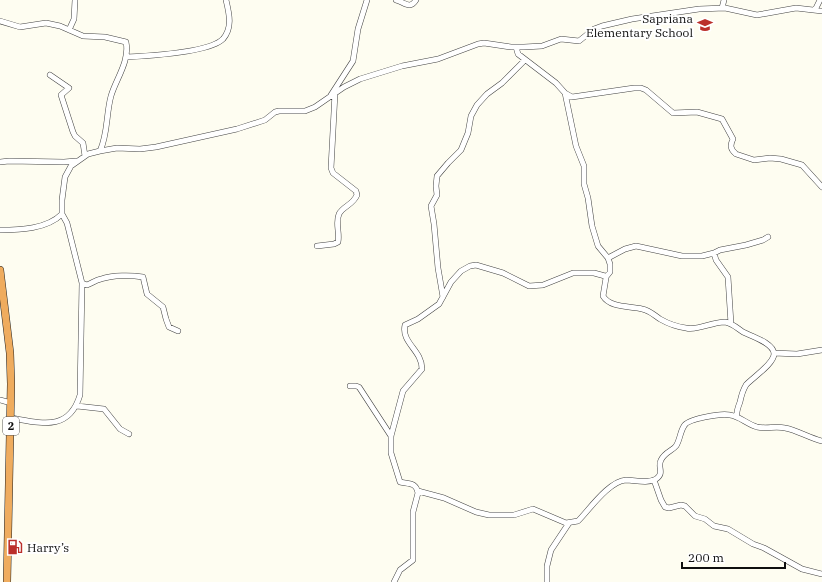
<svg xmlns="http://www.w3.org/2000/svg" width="822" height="582" viewBox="0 0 822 582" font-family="'IBM Plex Serif',serif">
	<rect width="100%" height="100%" fill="#fefdf1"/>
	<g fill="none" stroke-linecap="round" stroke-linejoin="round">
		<!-- minor casing -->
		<g stroke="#424242" stroke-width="6">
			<path id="minor" d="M396 0C404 2 410 10 416 0
				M722 8 724 0
				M815 10 820 0
				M0 21 20 27 46 23 60 26 83 36 105 37 126 42C130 61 116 79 111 96 106 114 108 134 100 151
				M69 30 74 19 75 0
				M516 47 518 54 556 83 565 93 572 97 634 88H641L646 90 673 113 697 112 722 119 733 139C730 145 730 149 736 154L754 160 770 158 781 159 802 165 822 187
				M126 57C146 56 209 53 223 39 233 27 229 13 226 0
				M50 75 69 88 61 95 73 132 75 136 83 143 85 156
				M565 93 576 146 584 166V184L588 198 592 226 598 246 608 258 610 264V272L606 277
				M331 95 353 61 358 29 367 0
				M0 162 9 161 64 162 76 161
				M0 230C20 230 47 229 62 214V200L65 177 71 166 88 154 100 151 117 148 140 149 156 147 237 129 265 120 275 112 279 111H305L315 107 344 87 360 79 402 66 438 59 478 44 484 43 511 47H524L542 46 561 39 579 41 594 29 602 26 632 19 699 9 725 8 757 15 796 8 822 11
				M317 246 334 244 338 242C340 233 335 223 339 214 343 206 353 205 357 195L356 191 333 173 331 168 335 93
				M714 253 716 260 728 277 731 324
				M608 258 625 249 636 246 682 256H702L714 253 720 250 746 245 763 240 768 237
				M82 283 87 285C92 283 96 280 101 279 113 275 131 275 143 277L147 294 163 307 166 319 169 327 178 331
				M443 297 438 268 434 224 431 206 437 195 436 186 437 176 448 163 461 150 468 133 471 116 477 105 487 94 502 83 525 60
				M774 353 797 354 822 350
				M350 386H356L359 387 391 436
				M0 400 11 403
				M77 406 104 409 120 429 129 434
				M11 418C41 423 69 432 80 395L82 283 67 223 62 214
				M654 480 661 500 665 507 669 508 681 505 685 506 695 516 705 519 714 526 728 529 753 544 764 548 802 569 822 574
				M418 491 444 498 476 512 489 515H514L533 509 566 523 578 521C589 510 609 481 626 480 635 480 647 484 656 479 665 473 657 467 661 460 665 452 672 451 676 446 680 440 680 432 684 426 687 419 721 413 730 415 739 416 747 424 757 427 766 429 776 426 785 428 797 430 809 438 822 441
				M394 582 400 570 413 560V512L418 493C416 482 409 484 400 482L391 453V436L403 391 422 369C422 350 401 343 405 325L418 319 439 304 451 282 461 271 470 266 476 265 503 273 529 286 543 285 573 273H594L605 276 606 278 603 296C610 308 630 306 642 309 649 310 654 315 660 319 667 323 678 327 686 328 698 331 711 322 725 322 732 323 737 328 743 332 751 336 774 343 774 354 774 364 752 378 746 385 743 390 741 397 740 402 738 407 736 412 737 417
				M547 582V566L551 550 569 523"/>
		</g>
		<!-- highway casing -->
		<g stroke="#202020" stroke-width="8">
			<path id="highway" d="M0 270 10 353 11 384 7 582"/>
		</g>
		<!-- minor -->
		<use href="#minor" stroke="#fff" stroke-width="5"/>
		<!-- highway -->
		<use href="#highway" stroke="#efac5e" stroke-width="7"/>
	</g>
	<!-- icons -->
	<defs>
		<g id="school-bare" transform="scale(1.2)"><path d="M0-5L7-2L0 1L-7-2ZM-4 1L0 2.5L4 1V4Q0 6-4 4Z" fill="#bb2f2a" stroke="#fff" stroke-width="2.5" paint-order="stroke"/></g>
		<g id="fuel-bare" transform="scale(1.2)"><path d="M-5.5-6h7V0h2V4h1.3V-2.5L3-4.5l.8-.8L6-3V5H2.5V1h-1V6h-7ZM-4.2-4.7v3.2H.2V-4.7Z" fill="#bb2f2a" stroke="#fff" stroke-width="2.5" paint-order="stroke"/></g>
	</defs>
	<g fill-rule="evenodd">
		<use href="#school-bare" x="705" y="25"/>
		<use href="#fuel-bare" x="15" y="547"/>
	</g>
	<g text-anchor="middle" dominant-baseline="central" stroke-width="4" stroke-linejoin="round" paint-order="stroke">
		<!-- shield labels -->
		<rect fill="#fff" stroke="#575757" stroke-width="1" x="3" y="417" width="16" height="18" rx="3"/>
		<g font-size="11" font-weight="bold" fill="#0f0f0f">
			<text x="11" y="426">2</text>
		</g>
		<!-- poi labels -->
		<g font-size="12" fill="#0f0f0f" stroke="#fff" text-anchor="end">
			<text x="693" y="18">Sapriana<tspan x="693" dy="14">Elementary School</tspan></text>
			<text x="27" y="547" text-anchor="start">Harry’s</text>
		</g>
	</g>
	<!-- scale -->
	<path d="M682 562v6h103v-6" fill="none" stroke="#0f0f0f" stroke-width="2"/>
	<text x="688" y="562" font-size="12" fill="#0f0f0f" stroke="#ffffff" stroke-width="3" paint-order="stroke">200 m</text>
</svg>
